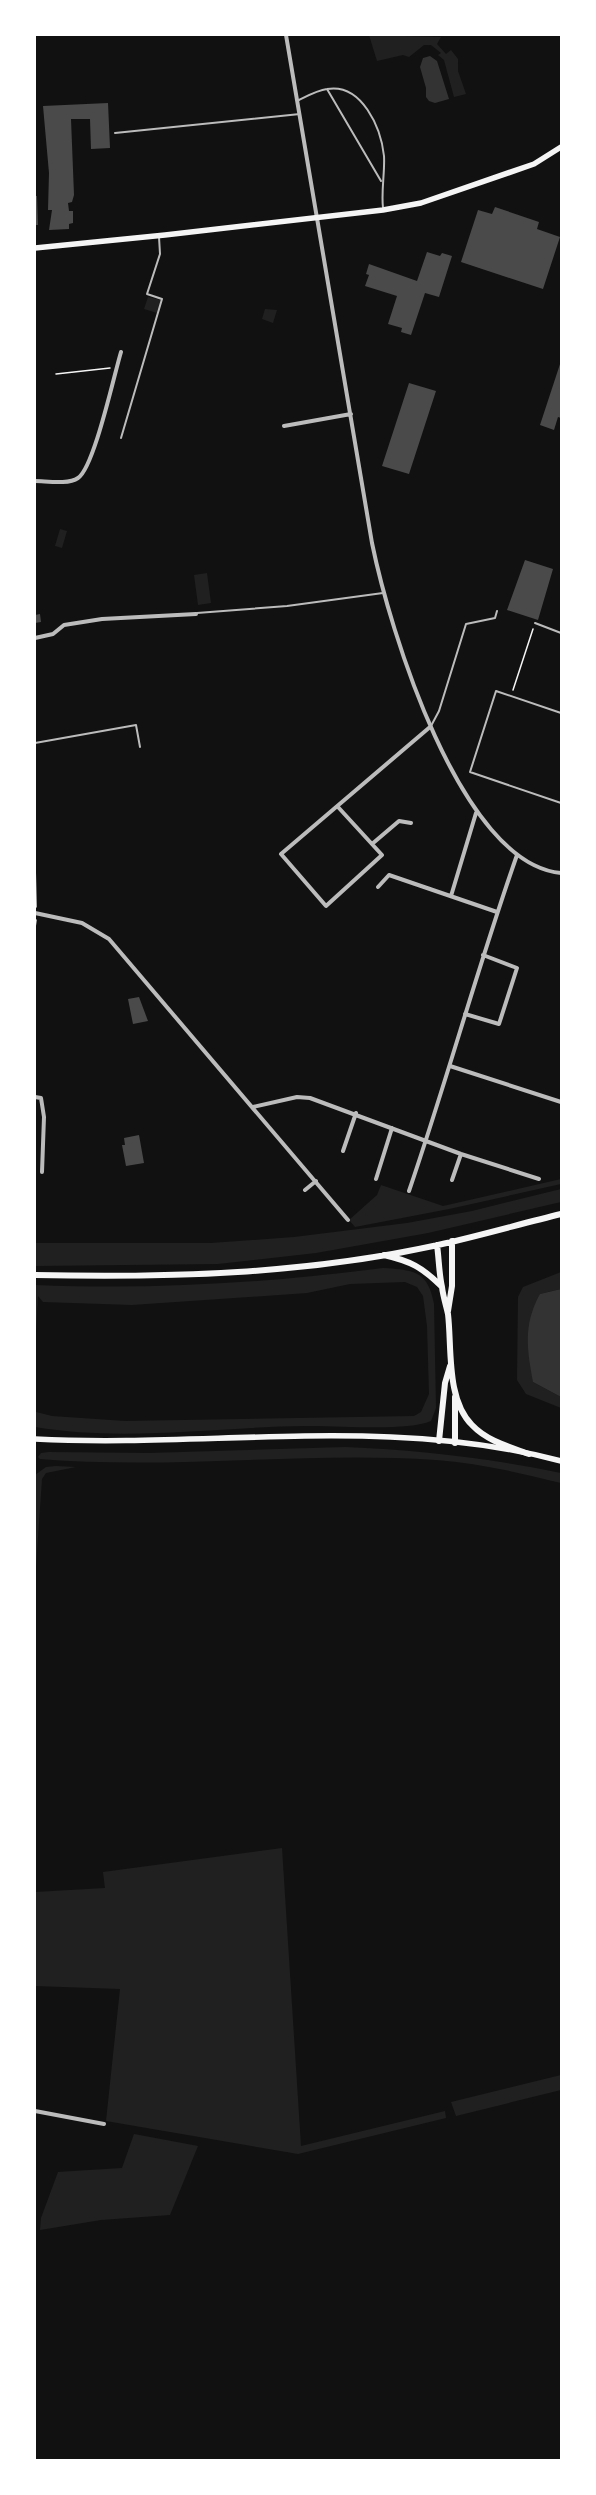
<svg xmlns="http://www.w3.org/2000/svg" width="596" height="2495" viewBox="0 0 596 2495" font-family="'Exo 2',sans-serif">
	<rect width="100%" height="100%" fill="#111"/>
	<!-- green -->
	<path fill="#202020" d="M369 35 441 37 437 44 446 54 451 50 458 59V71L466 94 454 97 444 60 438 55 441 53 431 45H424L409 57 403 55 377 61Z
		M148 297 161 300 157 313 144 309Z
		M265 309 277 310 273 323 262 319Z
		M60 529 67 531 62 548 55 546Z
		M207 573 211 603 198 605 194 575Z
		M561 1179V1184L449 1209 355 1227 349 1220 377 1195 381 1185 443 1206Z
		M561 1189V1202L428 1233 316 1253 218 1264 35 1266V1243H211L294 1237 407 1223 472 1211Z
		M383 1268C414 1270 428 1271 434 1304L436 1408 431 1421C405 1432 336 1425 305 1426 215 1427 124 1442 35 1427L36 1412 52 1416 125 1421 414 1416 421 1412 429 1394 427 1326 423 1296 417 1287 405 1282 350 1284 307 1293 132 1305 43 1302 38 1296 35 1350V1285C152 1290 268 1283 383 1268Z
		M561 1272V1289L540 1294 533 1382 561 1397V1408L526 1394 517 1380 518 1297 523 1287Z
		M345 1447C418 1450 489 1458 561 1473V1483C521 1473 478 1463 436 1460 304 1451 172 1470 40 1459L38 1457 41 1453 49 1452 149 1453Z
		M56 1466 76 1467 46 1473 42 1479 35 1582V1475L46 1467Z
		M282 1848 301 2146 445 2111 446 2118 298 2154 106 2121 120 1989 35 1986V1892L105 1888 103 1872Z
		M561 2075V2090L456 2116 451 2102Z
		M134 2134 198 2146 170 2215 101 2220 40 2230 41 2218 58 2172 122 2168Z"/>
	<!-- water -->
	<path fill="#333" d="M430 56 437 61 449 99 435 103 429 101 426 97V88L420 67 423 58Z
		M561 1289V1397L533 1382C527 1349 523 1325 540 1294Z"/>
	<!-- building -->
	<path fill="#4a4a4a" d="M108 103 110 148 91 149 90 119H71L74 195 72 202 68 203 69 211H73V223L69 224V229L49 230 52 210H48L49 173 43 106Z
		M35 196H37L38 225H35Z
		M495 207 539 222 537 229 560 237 543 289 461 262 478 210 492 214Z
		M427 252 440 256 442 253 452 256 439 297 425 293 411 335 401 332 402 328 388 324 397 296 365 286 369 275 366 274 369 264 417 281Z
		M561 361V418L558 417 554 430 540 425Z
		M409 383 436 391 409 474 382 466Z
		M525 560 553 569 538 620 507 610Z
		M40 614 41 622 35 623V615Z
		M139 997 148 1021 133 1024 128 999Z
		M139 1135 144 1163 126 1166 122 1145H125L124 1138Z"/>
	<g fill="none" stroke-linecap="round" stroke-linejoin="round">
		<!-- path -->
		<path stroke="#f5f5f5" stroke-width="1.5" d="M56 374 110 368
			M513 690 533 629
			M35 861 36 907
			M35 928 36 920"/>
		<!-- service -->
		<path stroke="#bcbcbc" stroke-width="2" d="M327 89 381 181
			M299 100C307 96 318 90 327 89 362 83 381 128 384 156 385 172 381 191 383 208
			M115 133 300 114
			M121 438 162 299 147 294 160 254 159 237
			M197 613 287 606 383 593
			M535 623 561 633
			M561 713 496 691 470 772 561 803
			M431 726 439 711 466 624 495 618 497 611
			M35 743 136 725 140 747"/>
		<!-- minor -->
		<path stroke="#bcbcbc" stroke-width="4" d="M286 35 372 543C389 627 460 864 561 873
			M284 426 351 414
			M35 481C46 481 68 485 78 478 94 468 114 375 121 352
			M35 638 53 634 64 625 102 619 196 614
			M338 807 382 855 326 906 281 854 430 727
			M372 844 399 821 411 823
			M378 887 389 875 497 912
			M451 896 476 813
			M35 913 82 923 109 939 348 1220
			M465 1014 499 1024 517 968 483 955
			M450 1066 561 1102
			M35 1097 41 1098 44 1117 42 1172
			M253 1107 297 1097 310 1098 461 1154 539 1179
			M343 1151 356 1113
			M376 1179 392 1128
			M452 1180 461 1154
			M305 1190 316 1181
			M409 1191C447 1080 478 966 517 855
			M35 2111 104 2124"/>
		<!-- secondary -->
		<path stroke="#f5f5f5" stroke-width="5.5" d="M35 248 165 235 383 210 421 203 534 164 561 147
			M35 1439C210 1448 389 1415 561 1461"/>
		<!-- primary -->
		<path stroke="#f5f5f5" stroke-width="6" d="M437 1245C439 1259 439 1274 442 1287 443 1296 446 1305 448 1314 452 1348 446 1399 472 1425 487 1441 510 1447 529 1454
			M384 1255C410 1261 422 1267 441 1286
			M35 1275C170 1278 306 1274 438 1245 479 1236 520 1224 561 1214
			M448 1311 452 1286V1241
			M439 1441 445 1383 450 1366
			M455 1443V1397"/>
	</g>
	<!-- border -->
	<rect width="596" height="2495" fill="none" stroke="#ffffff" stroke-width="72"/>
</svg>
